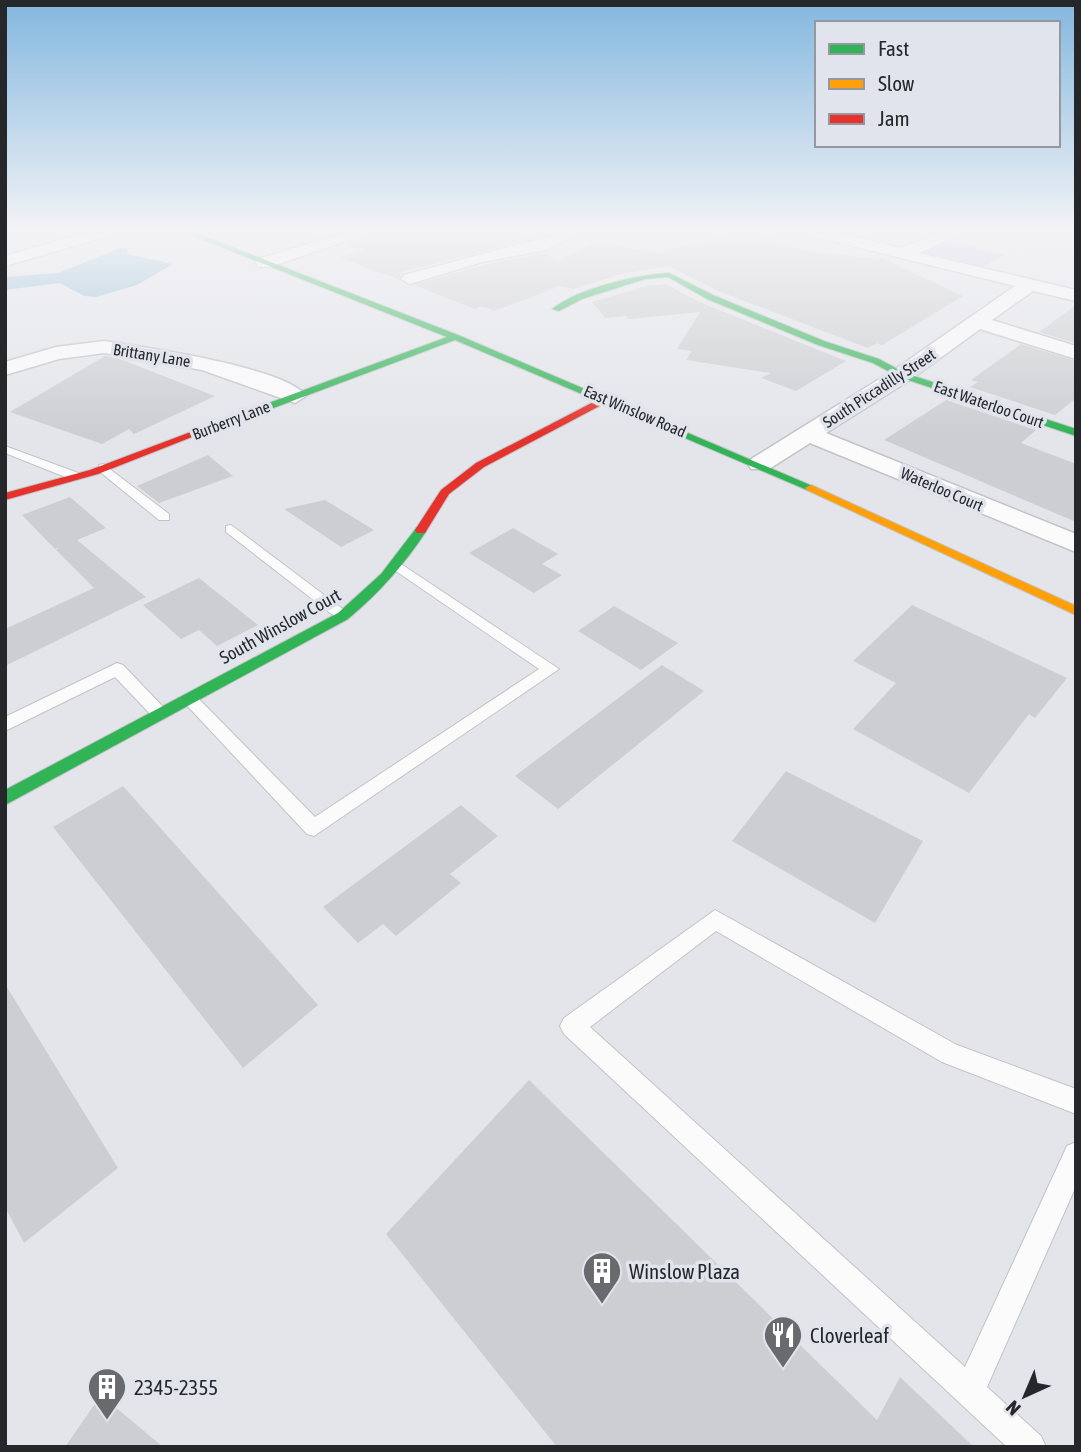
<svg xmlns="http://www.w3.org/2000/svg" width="1081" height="1452" viewBox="0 0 1081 1452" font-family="'Asap Condensed',sans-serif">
	<rect width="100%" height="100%" fill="#e4e5ea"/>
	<!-- green -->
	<path fill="#cfc3e0" d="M946 240 1004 255 982 268 922 252Z"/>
	<!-- water -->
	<path fill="#8dbbd2" d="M123 247 128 249 127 254 173 264 137 285 96 297 84 296 60 283 5 290V277L58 273Z"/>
	<!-- building -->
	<path fill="#cdced1" d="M378 231H509L524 240 403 272 398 279 340 258 366 250 343 245Z
		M745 231 810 252 884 259 963 296 882 345 877 343 868 348 718 291 669 266 622 274 573 289 560 286 494 311 482 306 475 309 414 285 483 265 544 253 557 261 595 242 658 253Z
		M665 284 702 303 846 361 796 391 761 378 771 373 686 360 692 351 677 349 700 312 629 319 626 316 605 318 592 302 647 286Z
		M1076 305V343L1039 332Z
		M1021 344 1076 361V398L1055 415 970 387 978 382 971 380Z
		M105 356 117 358 215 396 134 434 129 429 102 444 10 412Z
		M946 400 1036 430 1021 443 1076 464V522L884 440Z
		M208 455 233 476 159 503 137 486Z
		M70 497 106 528 77 540 146 597 5 666V629L94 588 56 550 59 547 55 549 22 515Z
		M325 500 374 530 341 547 284 509Z
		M513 528 558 554 542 564 562 575 534 593 469 553Z
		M199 578 258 625 217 646 199 630 181 639 143 605Z
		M912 605 1067 678 1035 718 1029 714 969 793 853 729 896 683 853 661Z
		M614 606 678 643 641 670 578 631Z
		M662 665 704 691 558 809 515 776Z
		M786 771 923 841 875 923 732 841Z
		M123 786 318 1005 243 1068 53 827Z
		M461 805 498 836 450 874 461 883 396 936 383 924 358 943 323 907Z
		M5 984 118 1168 24 1243 5 1207Z
		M529 1080 877 1420 900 1377 974 1447H557L386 1234Z
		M101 1395 163 1447H65Z"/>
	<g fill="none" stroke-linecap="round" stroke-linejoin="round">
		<!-- lane casing -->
		<g stroke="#c2c3c7" stroke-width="2">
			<path id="lane" d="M5 446 81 474 83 477 73 480 5 453Z
				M103 464 169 514V520H159L99 471V465Z
				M231 525 348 613 351 616 348 619H338L226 532V526Z
				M398 562 559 669 314 836 307 834 181 699 189 693 195 695 315 817 539 669 393 569 391 566Z
				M117 663 123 665 166 710 169 714 166 718H154L115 677 5 731V717Z
				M715 910 957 1045 1076 1089V1114L942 1062 716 931 590 1027 965 1367 1067 1146 1076 1142V1186L987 1387 1041 1436 1046 1447H1007L564 1034 560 1026 564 1018Z"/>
		</g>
		<!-- street casing -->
		<g stroke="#c2c3c7" stroke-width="3">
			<path id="street" d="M92 231H117L115 234 5 266V256Z
				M351 231H375L270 267H258L256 263 258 259Z
				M555 231H571L570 238 545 250 482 262 410 284 401 279 404 275 554 235Z
				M802 231H829L901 248 945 231H967L919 253 1076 290V301L1033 291 992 320 1076 346V359L980 329 910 380 826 433 1076 534V552L810 443 769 469H751L748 464 751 459 894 370 1015 286 804 234Z
				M104 341C142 347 286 367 306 396L295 403 202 370 104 353 59 359 5 375V362L56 347Z"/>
		</g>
		<!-- fast casing -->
		<g stroke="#c2c3c7" stroke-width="2">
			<path id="fast" d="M181 231H191L458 335 817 488 811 491 807 490 455 340 196 437H188V433L447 337Z
				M669 273 713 295 824 341 879 359 905 373 1076 429V436L899 377 873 363 818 345 707 299 668 277 645 279 582 299 559 311 552 309C579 288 635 275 669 273Z
				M421 526 427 530C405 564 379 593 348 619L5 805V790L338 613 381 574 417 527Z"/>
		</g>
		<!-- slow casing -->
		<g stroke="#c2c3c7" stroke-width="2">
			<path id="slow" d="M811 485 1076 606V615L807 490 805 488Z"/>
		</g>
		<!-- jam casing -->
		<g stroke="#c2c3c7" stroke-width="2">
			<path id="jam" d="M605 396 610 399 609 401 484 467 449 494 425 533H417L415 530 441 490 476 463Z
				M188 433 197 435 98 474 5 500V493L90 470Z"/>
		</g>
		<!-- lane -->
		<use href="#lane" fill="#fbfbfc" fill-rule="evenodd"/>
		<!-- street -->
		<use href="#street" fill="#fbfbfc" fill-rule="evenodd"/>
		<!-- fast -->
		<use href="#fast" fill="#30b455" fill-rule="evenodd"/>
		<!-- slow -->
		<use href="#slow" fill="#ff9f0a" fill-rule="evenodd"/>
		<!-- jam -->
		<use href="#jam" fill="#e5322d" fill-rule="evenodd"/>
	</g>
	<!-- sky -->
	<linearGradient id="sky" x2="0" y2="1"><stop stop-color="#83b7df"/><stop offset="0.53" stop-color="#f3f3f6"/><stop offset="1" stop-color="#f3f3f6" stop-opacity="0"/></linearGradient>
	<rect width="1081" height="434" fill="url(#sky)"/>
	<!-- icons -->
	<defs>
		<g id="building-pin" transform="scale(2.0125)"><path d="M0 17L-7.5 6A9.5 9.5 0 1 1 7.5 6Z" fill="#686a6d" stroke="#e1e4ed"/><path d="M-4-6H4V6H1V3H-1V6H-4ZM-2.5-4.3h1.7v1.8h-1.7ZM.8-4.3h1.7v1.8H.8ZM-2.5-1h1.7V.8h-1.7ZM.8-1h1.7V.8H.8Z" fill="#fff"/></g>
		<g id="restaurant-pin" transform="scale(2.0125)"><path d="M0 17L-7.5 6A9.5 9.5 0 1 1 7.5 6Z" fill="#686a6d" stroke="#e1e4ed"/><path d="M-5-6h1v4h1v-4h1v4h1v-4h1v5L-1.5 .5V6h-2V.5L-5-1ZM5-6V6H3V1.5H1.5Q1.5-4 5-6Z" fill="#fff"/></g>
	</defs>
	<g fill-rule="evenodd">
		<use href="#building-pin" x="602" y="1271"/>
		<use href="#restaurant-pin" x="783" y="1335"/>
		<use href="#building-pin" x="107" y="1387"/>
	</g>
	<g text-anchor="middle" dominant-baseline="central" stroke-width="7" stroke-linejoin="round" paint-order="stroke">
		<!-- far-street labels -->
		<g font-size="16" fill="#25272a" stroke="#e1e4ed">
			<text transform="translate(152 355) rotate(9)">Brittany Lane</text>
			<text transform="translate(879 388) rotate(-33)">South Piccadilly Street</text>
			<text transform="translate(989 404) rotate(19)">East Waterloo Court</text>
			<text transform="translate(635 411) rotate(23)">East Winslow Road</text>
			<text transform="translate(231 420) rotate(-21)">Burberry Lane</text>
			<text transform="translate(942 489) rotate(23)">Waterloo Court</text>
		</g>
		<!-- street labels -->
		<g font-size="18" fill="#25272a" stroke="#e1e4ed">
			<text transform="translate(280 626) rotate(-29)">South Winslow Court</text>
		</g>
		<!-- near-poi labels -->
		<g font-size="21" fill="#25272a" stroke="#e1e4ed" text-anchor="start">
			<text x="629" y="1271">Winslow Plaza</text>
			<text x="810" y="1335">Cloverleaf</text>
			<text x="134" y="1387">2345-2355</text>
		</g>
	</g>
	<!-- border -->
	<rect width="1081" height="1452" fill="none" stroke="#25272a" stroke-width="14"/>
	<!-- legend -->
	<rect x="815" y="21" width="245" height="126" fill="#e1e4ed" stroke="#96989f" stroke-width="2"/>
	<rect x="829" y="44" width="35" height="10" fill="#30b455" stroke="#96989f" stroke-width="2"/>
	<text x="878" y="56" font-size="21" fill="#25272a">Fast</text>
	<rect x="829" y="79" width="35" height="10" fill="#ff9f0a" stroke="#96989f" stroke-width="2"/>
	<text x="878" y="91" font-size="21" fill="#25272a">Slow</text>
	<rect x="829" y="114" width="35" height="10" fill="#e5322d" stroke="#96989f" stroke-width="2"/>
	<text x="878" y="126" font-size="21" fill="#25272a">Jam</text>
	<!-- north arrow -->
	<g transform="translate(1025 1396) rotate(224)" stroke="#e1e4ed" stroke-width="5" paint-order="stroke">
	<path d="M0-5L12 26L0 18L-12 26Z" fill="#25272a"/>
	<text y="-10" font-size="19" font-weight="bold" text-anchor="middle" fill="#25272a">N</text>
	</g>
</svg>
